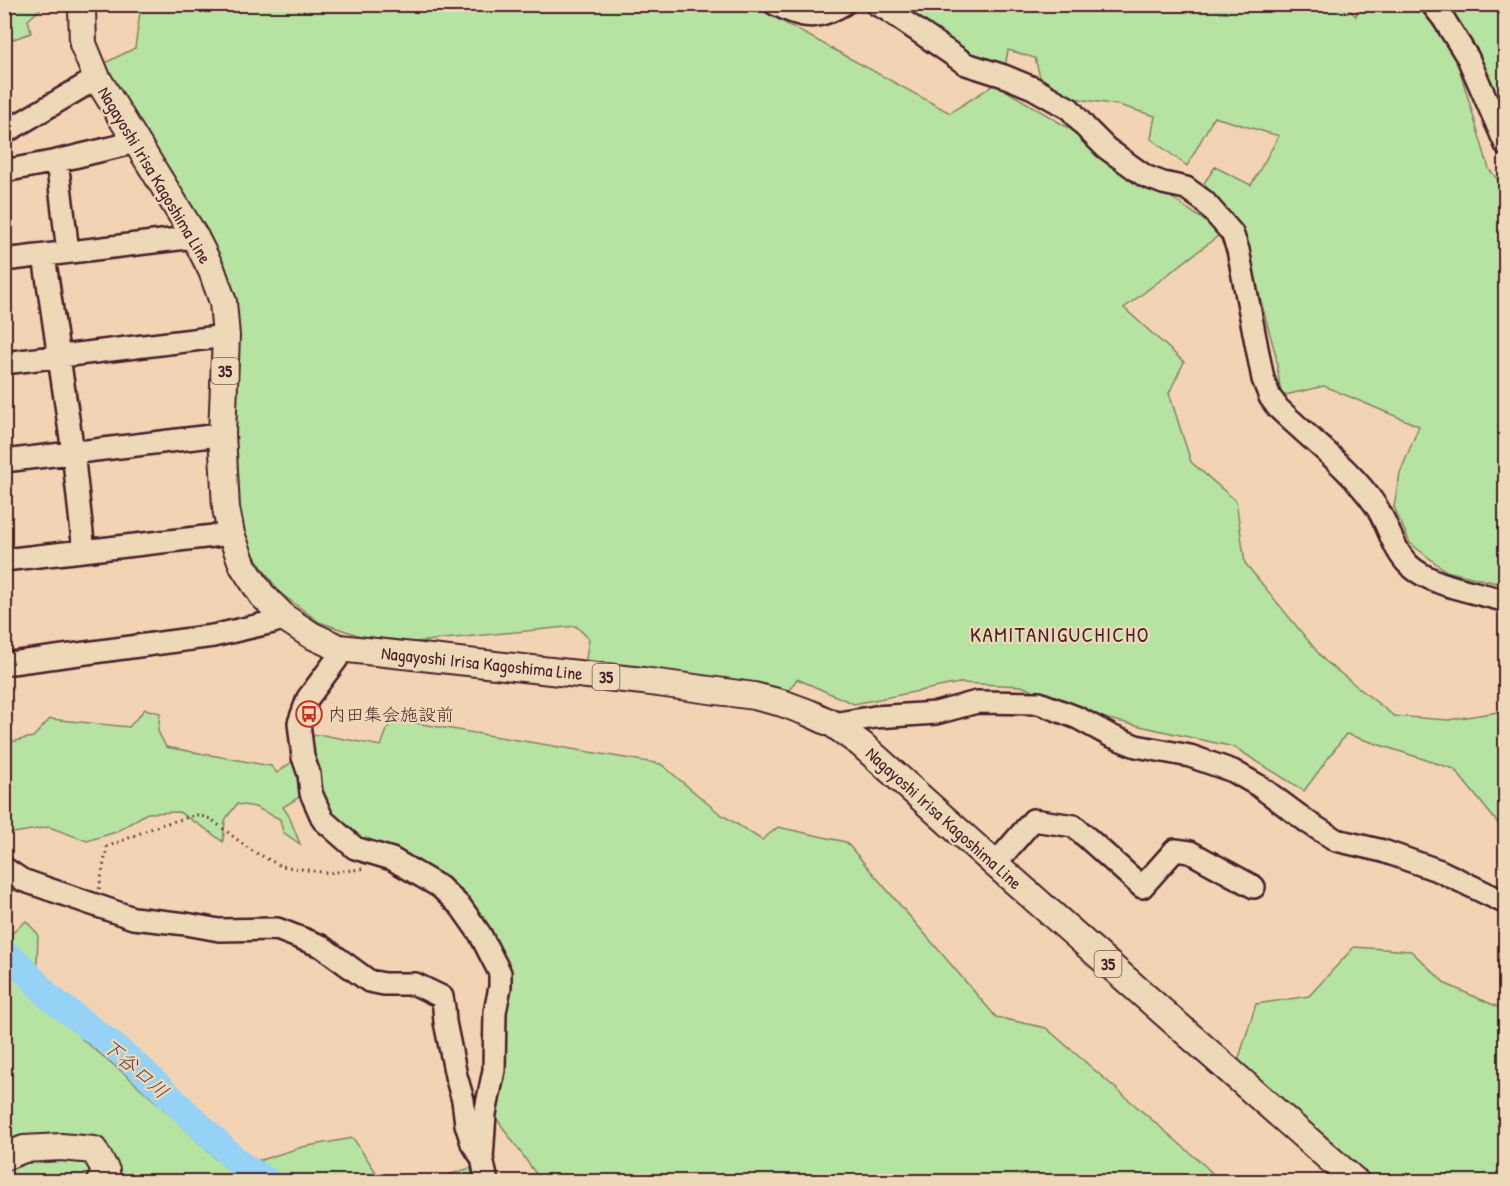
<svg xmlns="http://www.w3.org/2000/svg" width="1510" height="1186" viewBox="0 0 1510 1186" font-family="'Patrick Hand','Klee One',sans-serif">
	<rect width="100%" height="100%" fill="#f2d4b4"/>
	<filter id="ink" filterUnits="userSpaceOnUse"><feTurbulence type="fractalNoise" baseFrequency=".0167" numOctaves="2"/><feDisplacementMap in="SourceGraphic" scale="12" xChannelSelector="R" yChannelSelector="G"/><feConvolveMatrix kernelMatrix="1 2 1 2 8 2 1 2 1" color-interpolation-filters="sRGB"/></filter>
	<g filter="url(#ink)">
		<!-- green -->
		<path fill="#b6e3a1" stroke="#808166" stroke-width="1.5" d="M750 4 950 113 995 84 1092 142 1222 233 1124 308 1184 362 1169 393 1191 462 1236 501 1245 563 1324 660 1394 716 1448 720 1504 711 1505 710V829L1502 828 1454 769 1346 734 1304 791 1234 747 1108 719 1021 686 959 683 854 704 797 679 787 693 585 665 589 639 576 626 415 642 405 651 319 622 279 592 248 547 234 505 232 304 103 64 135 48 141 5Z
			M1343 4 1356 16 1359 5H1417L1455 54 1489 169 1505 189V585L1446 571 1410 543 1394 507 1400 473 1419 426 1324 386 1281 396 1276 356 1246 247 1219 207 1204 183 1215 167 1251 185 1279 136 1214 117 1187 166 1151 139 1155 116 1118 105 1072 98 1040 77 1035 58 1008 50 1004 73 961 56 887 5Z
			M4 5 5 4 45 5 28 20 31 33 5 42Z
			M1443 5H1505V115L1469 40Z
			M145 709 160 713 158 731 166 747 271 766 277 773 297 758 306 786 298 798 283 807 289 816 300 844 283 832 280 819 255 807 237 804 225 820 223 842 206 829 179 812 147 813 116 832 87 841 49 827 8 834 5 838V743L33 737 50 719 129 727Z
			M391 719 661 764 719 813 762 840 778 827 846 842 996 1017 1046 1028 1204 1165 1220 1181H541L494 1115 503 1055 508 987 465 900 358 842 328 815 317 791 307 736 323 735 381 746Z
			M26 921 38 934 37 965 82 1039 126 1075 174 1118 216 1159 261 1160 302 1147 353 1138 382 1181 5 1182V956L12 933Z
			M1354 947 1411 951 1446 984 1505 1010V1181H1367L1237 1064 1256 1004 1309 996Z
			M470 1168 475 1181H437L439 1178Z"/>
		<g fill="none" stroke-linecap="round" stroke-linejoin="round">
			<!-- river -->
			<path stroke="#95d2f6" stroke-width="27" d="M4 953 19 964 49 997 110 1043 143 1071 241 1165 269 1182"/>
			<!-- minor casing -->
			<g stroke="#4a1f2b" stroke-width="26">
				<path id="minor" d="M775 4C804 18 815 21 844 4
					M876 4 886 9 966 64 1004 76 1033 88 1070 109 1086 128 1106 148 1145 176 1163 183 1186 188 1204 201 1232 233 1238 250 1263 379 1270 397 1278 408C1311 440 1350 468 1376 506 1389 525 1393 551 1410 566 1432 586 1477 592 1506 601
					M1432 4 1443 18 1468 58 1506 145
					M4 133 97 78
					M57 161 68 252
					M4 171 57 161 136 142
					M44 256 73 452 84 551
					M4 260 195 237
					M4 363 226 336
					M4 461 211 436 222 434
					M4 560 231 534
					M339 648 337 659 308 698 299 723 303 757 309 774 311 793 323 820 355 848 392 859 440 887 461 907 480 934 500 973V987L495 1012 494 1070 485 1114 482 1158 487 1182
					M4 664 213 636 273 622 285 618
					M833 724 875 717 936 713 977 702 1039 703 1078 718 1111 736 1136 746 1190 756 1233 771 1259 786 1309 823 1336 840 1383 851 1440 871 1506 903
					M995 864 1033 820 1074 826 1142 887 1175 850 1190 852 1254 887
					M4 868 22 880 133 918 186 924 219 930 277 929 321 946 369 981 384 984H415L442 997 444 1008 445 1022 456 1076 463 1100 466 1124 472 1143 482 1158"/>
			</g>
			<!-- major casing -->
			<g stroke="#4a1f2b" stroke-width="30">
				<path id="major" d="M84 4 82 9 83 44 97 78 195 237 212 271 223 302 226 336 222 434 226 508 231 534 243 566 262 595 285 618 311 635 339 648 643 681 754 696 782 703 809 713 833 724 861 744 995 864 1356 1182
					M4 1157 24 1149 61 1147 94 1150 106 1171 100 1182"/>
			</g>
			<!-- path -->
			<path stroke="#4a1f2b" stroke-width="3" stroke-dasharray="1.5 4.5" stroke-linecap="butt" d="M99 889 107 847 160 825 197 815 211 819 249 849 281 866 327 873 362 869"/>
			<!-- minor -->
			<use href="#minor" stroke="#edd9b7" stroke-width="21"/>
			<!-- major -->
			<use href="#major" stroke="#edd9b7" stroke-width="26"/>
		</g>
	</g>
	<!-- icons -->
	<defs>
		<g id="bus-ring" transform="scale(1.35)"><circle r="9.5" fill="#edd9b7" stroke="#c8321e" stroke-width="1.5"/><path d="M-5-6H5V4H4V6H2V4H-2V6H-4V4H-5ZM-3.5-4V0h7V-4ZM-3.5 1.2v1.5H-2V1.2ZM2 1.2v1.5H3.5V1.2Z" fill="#c8321e"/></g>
	</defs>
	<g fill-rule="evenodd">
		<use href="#bus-ring" x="309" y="714"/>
	</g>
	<g text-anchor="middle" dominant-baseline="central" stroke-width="4.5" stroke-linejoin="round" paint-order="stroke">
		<!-- shield labels -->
		<g fill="#edd9b7" stroke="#7b5755" stroke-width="1.5">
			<rect x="211.5" y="358" width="27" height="26" rx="4.5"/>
			<rect x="592.5" y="664" width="27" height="26" rx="4.5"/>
			<rect x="1094.5" y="951" width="27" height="26" rx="4.5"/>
		</g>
		<g font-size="16" font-weight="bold" fill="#4a1f2b">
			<text x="225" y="371">35</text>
			<text x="606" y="677">35</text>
			<text x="1108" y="964">35</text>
		</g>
		<!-- street labels -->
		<g font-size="18" fill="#4a1f2b" stroke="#edd9b7">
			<text transform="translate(155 175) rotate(59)">Nagayoshi Irisa Kagoshima Line</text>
			<text transform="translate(482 663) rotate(6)">Nagayoshi Irisa Kagoshima Line</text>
			<text transform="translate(944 818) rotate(42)">Nagayoshi Irisa Kagoshima Line</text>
		</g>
		<!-- poi labels -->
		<g font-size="18" fill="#4a1f2b" stroke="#edd9b7" text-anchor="start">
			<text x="328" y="714">内田集会施設前</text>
		</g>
		<!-- water labels -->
		<g font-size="20" font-style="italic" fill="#553a49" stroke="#edd9b7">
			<text transform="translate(136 1068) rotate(41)">下谷口川</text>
		</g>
		<!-- quarter labels -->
		<g font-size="21" letter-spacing="1.5" fill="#4a1f2b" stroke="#edd9b7">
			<text x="1060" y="634">KAMITANIGUCHICHO</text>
		</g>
	</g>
	<!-- margin -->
	<rect width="1510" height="1186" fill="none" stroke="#edd9b7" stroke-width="24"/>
	<rect x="12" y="12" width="1486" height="1162" fill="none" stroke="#4a1f2b" stroke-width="2" filter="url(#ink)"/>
</svg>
